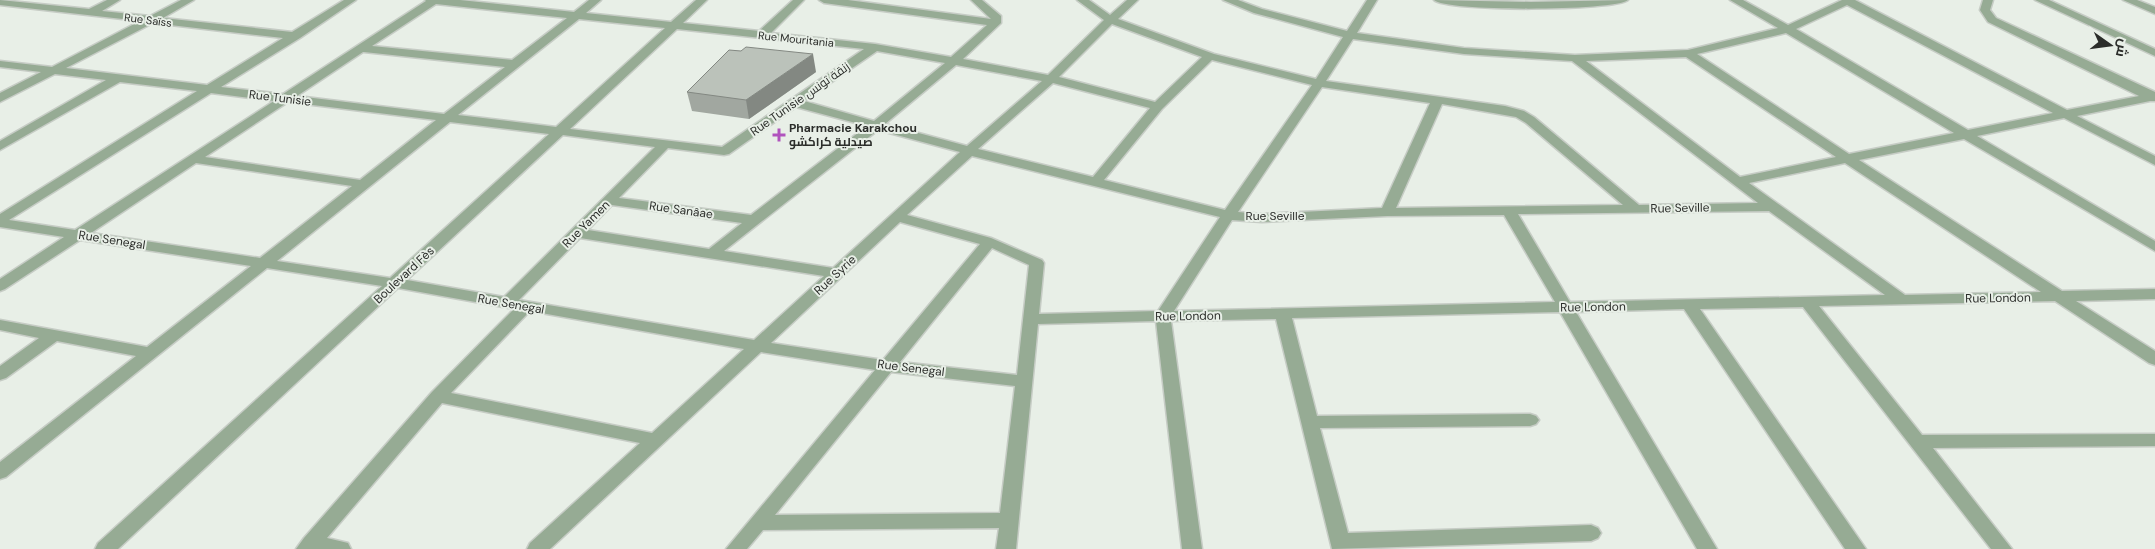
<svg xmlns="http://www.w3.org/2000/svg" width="2155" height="549" viewBox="0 0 2155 549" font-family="'DM Sans',Cairo,sans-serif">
	<rect width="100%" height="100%" fill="#e8efe7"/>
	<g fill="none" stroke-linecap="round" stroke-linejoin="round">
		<!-- street casing -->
		<g stroke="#c6ccc5" stroke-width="3">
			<path id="street" d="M0 0 89 9 107 0H120L102 11 150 16 181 0H194L163 18 292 32 344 0H356L300 38 221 87 283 94 426 1 425 0H460L574 12 589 0H601L586 13 671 22 696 0H707L683 23 759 31 793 0H804L771 33 875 44 951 57 987 25 824 3 819 0H848L991 19 971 0H982L1001 16V23L963 59 1048 75 1104 20 1077 0H1089L1110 15 1127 0H1138L1118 19 1214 54 1316 79 1343 37 1254 13 1223 0H1238L1262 9 1347 31 1367 0H1377L1357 33 1464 48 1575 55 1688 50 1778 28 1730 0H1743L1788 25 1842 0H1855L2067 110 2139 96 1988 22 1980 10 1983 0H1993L1990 10 1996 18 2155 92V101H2150L2077 116 2155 156V165L2064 118 1977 136 2155 241V251L1964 139 1859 160 2062 291 2155 289V299L2076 301 2155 351V365L2149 363 2055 301 1819 306 1922 435 2155 434V446L1933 448 2012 549H1991L1803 307 1700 309 1866 549H1845L1684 309 1576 312 1717 549H1697L1560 312 1292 318 1317 416 1530 414 1536 416 1539 420 1536 424 1530 426 1320 428 1348 533 1591 525 1598 528 1601 533 1598 538 1591 541 1332 549 1276 319 1171 321 1202 549H1182L1156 321 1038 324 1016 549H996L999 528 763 530 747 549H726L875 370 761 352 550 549H527L530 543 640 443 442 403 327 538 348 543 351 549H296L304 538 432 392 514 309 398 288 118 549H95L98 543 382 286 267 268 6 477 0 479V462L136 356 57 341 6 378 0 380V366L39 338 0 330V320L147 347 251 266 80 240 5 289 0 291V279L64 237 0 227V214L197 91 120 82 0 150V141L106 80 55 74 0 102V93L41 72 0 67V61L52 67 140 21 0 5ZM436 4 567 18 512 60 372 46ZM1847 5 2053 113 1968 130 1796 29ZM579 19 665 28 556 127 458 115ZM153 23 283 38 207 85 66 68ZM1112 24 1202 57 1155 102 1059 77ZM677 29 864 49 722 147 570 129ZM1786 33 1954 133 1849 154 1697 54ZM1353 39 1464 54 1572 61 1758 203 1639 205 1534 117 1524 111 1505 106 1326 81ZM877 51 945 63 874 121 804 101ZM363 52H364L505 67 444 114 297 96ZM1686 57 1836 157 1740 177 1586 61ZM1212 60 1312 85 1225 210 1104 180 1162 109ZM956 65 1042 81 967 146 885 124ZM1053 83 1150 108 1093 177 978 149ZM1322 87 1430 103 1382 208 1262 214 1238 212ZM211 93 274 101 75 230 9 220ZM288 102 436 120 360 180 205 157ZM1442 104 1516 117 1526 123 1623 205 1396 208ZM796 107 867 126 751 215 619 198 668 148 724 155 729 154ZM450 122 549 134 390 278 277 261ZM878 130 960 152 833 268 724 251ZM563 135 655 147 504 297 407 280ZM972 156 1220 217 1158 311 1039 314 1044 263 1042 260 991 238 907 215ZM196 163 352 186 260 258 91 233ZM1845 163 2041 292 1905 295 1749 183ZM612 205 742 223 709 249 588 230ZM1769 211 1885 295 1570 302 1518 214ZM1504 215 1555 302 1174 311 1232 220 1262 222 1387 216ZM900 222 980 244 883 360 771 343ZM580 238 824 276 754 340 519 300ZM992 248 1029 265 1017 375 900 362ZM530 311 744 349 652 433 451 393ZM891 372 1015 386 1000 513 775 515Z
				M1434 0 1531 2 1628 0C1616 11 1446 12 1434 0Z
				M2035 0H2049L2155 49V56Z
				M2123 0H2137L2155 7V14Z"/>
		</g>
		<!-- street -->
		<use href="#street" fill="#96ab94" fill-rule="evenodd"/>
	</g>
	<!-- wall -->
	<path fill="#a1a7a0" d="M816 72 749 119 692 111 687 92Z"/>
	<!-- shaded-wall -->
	<path fill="#838882" d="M813 54 816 72 749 119 746 100Z"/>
	<!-- building -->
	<path fill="#bbc2ba" stroke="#838882" d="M746 47 813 54 746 100 687 92 729 50 741 51Z"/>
	<!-- markers -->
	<path fill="#b053bd" stroke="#e8efe7" stroke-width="2" d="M776.5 127.5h5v5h5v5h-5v5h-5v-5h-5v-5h5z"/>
	<g text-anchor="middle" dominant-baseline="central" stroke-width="4" stroke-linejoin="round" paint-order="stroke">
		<!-- far-street labels -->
		<g font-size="11" fill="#2b2d2a" stroke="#e8efe7">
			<text transform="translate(148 20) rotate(7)">Rue Saïss</text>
			<text transform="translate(796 39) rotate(6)">Rue Mouritania</text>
		</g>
		<!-- street labels -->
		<g font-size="12" fill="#2b2d2a" stroke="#e8efe7">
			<text transform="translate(280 98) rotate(7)">Rue Tunisie</text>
			<text transform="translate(800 99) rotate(-35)">Rue Tunisie زنقة تونس</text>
			<text transform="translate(1680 208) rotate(-1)">Rue Seville</text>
			<text transform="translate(681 210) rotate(8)">Rue Sanâae</text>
			<text x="1275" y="216">Rue Seville</text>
			<text transform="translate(586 224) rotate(-45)">Rue Yamen</text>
			<text transform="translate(112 240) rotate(9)">Rue Senegal</text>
			<text transform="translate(404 275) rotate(-43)">Boulevard Fès</text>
			<text transform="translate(835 275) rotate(-43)">Rue Syrie</text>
			<text transform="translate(1998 298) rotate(-1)">Rue London</text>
			<text transform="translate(511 304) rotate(10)">Rue Senegal</text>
			<text transform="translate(1593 307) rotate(-1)">Rue London</text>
			<text transform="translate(1188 316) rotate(-1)">Rue London</text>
			<text transform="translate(911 368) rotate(7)">Rue Senegal</text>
		</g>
		<!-- poi labels -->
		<g font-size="12" font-weight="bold" fill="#2b2d2a" stroke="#e8efe7" text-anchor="start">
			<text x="789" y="128">Pharmacie Karakchou<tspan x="789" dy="14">صيدلية كراكشو</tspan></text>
		</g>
	</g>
	<!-- north arrow -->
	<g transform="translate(2110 45) rotate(104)" stroke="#e8efe7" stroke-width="4" paint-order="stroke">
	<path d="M0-4L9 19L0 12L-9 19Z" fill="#2b2d2a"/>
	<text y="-8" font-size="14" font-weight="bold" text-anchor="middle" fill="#2b2d2a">ش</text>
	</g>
</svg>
